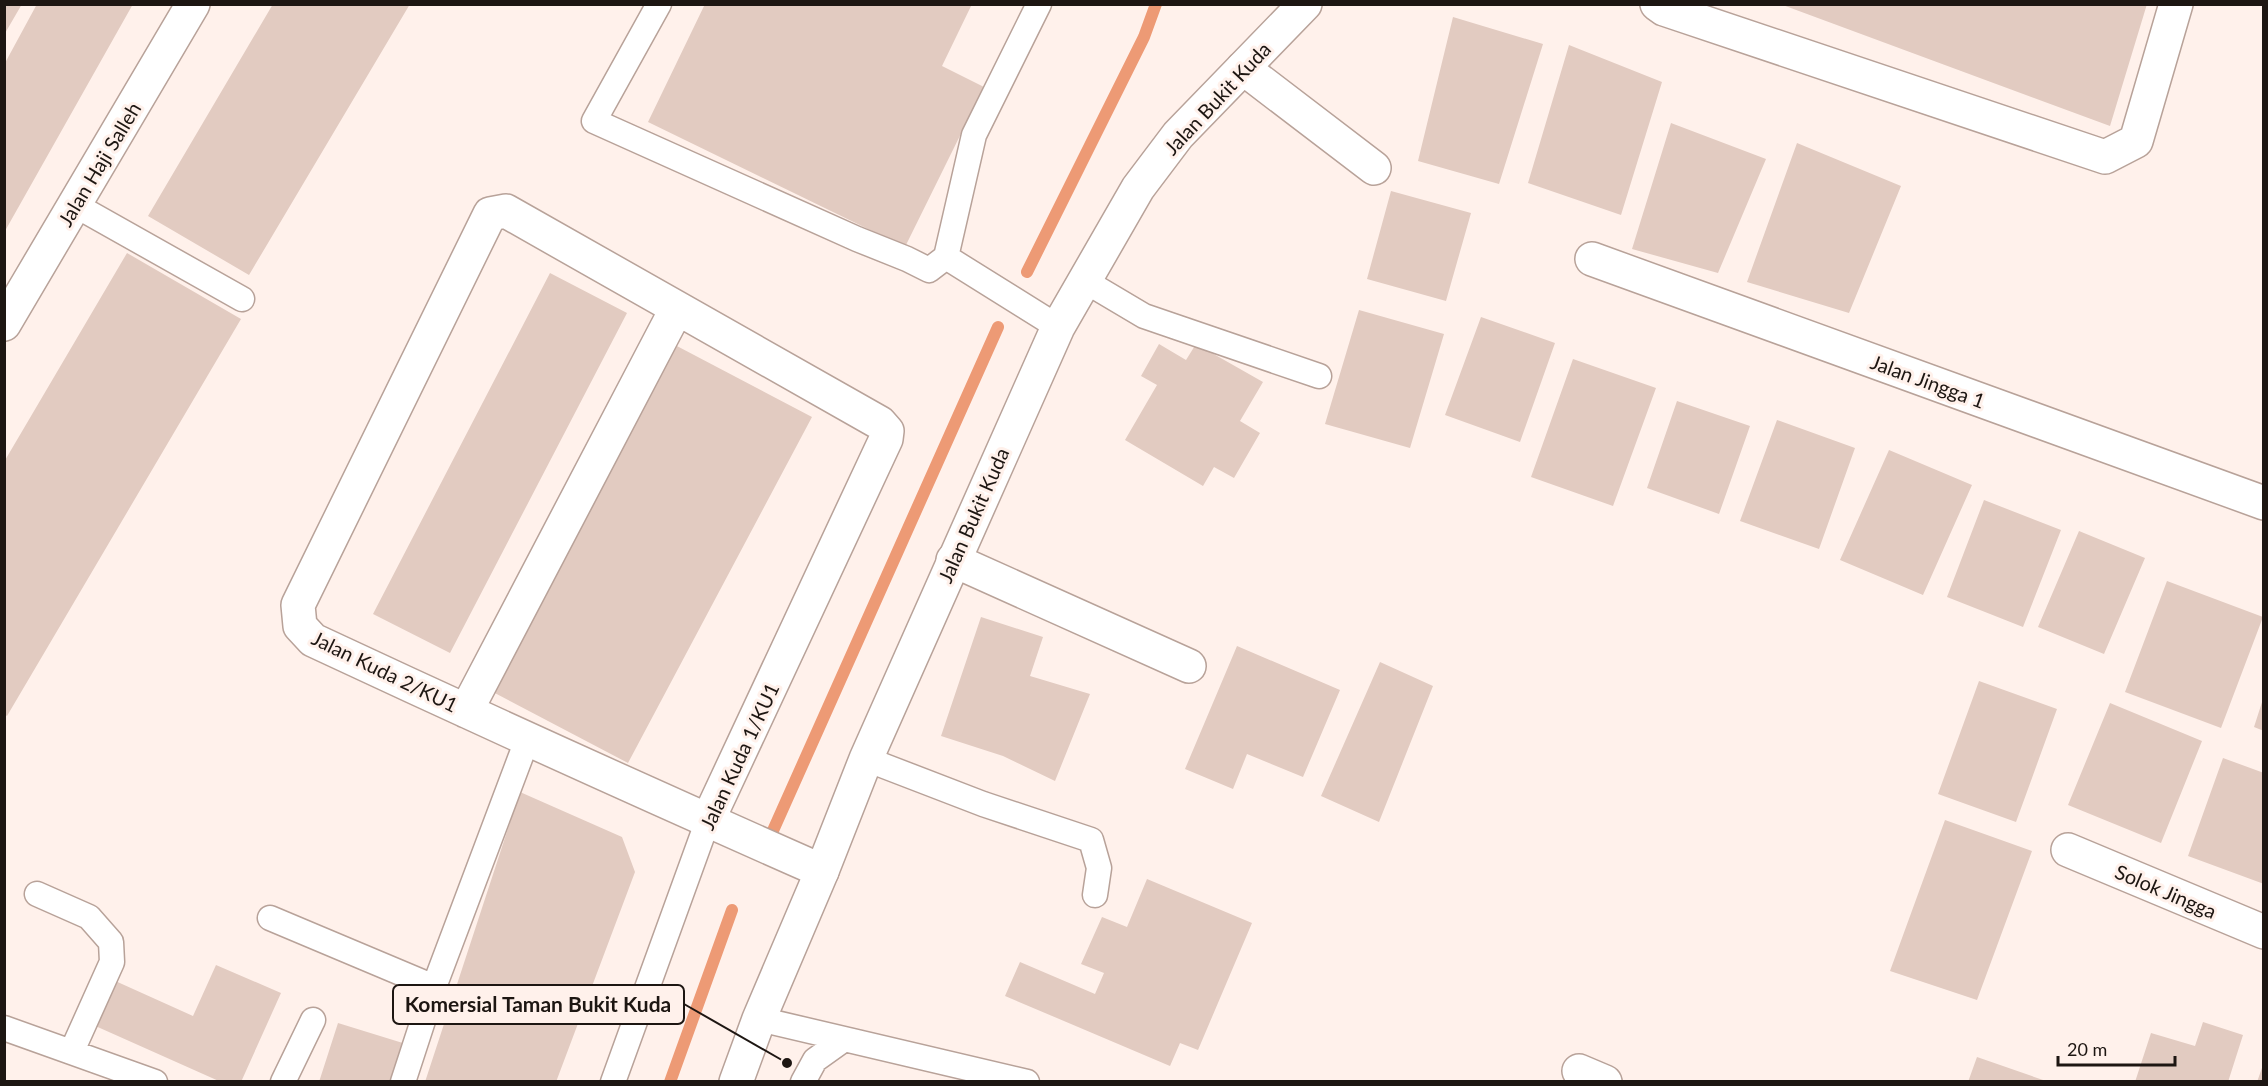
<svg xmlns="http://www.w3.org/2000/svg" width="2268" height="1086" viewBox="0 0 2268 1086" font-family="Lato,sans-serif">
	<rect width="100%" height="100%" fill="#fff1eb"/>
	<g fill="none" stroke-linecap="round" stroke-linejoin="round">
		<!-- stream -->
		<path stroke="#ed9a75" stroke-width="12" d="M1027 272 1144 37 1156 4
			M767 844 998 327
			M670 1082 732 910"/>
	</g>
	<!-- building -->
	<path fill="#e2cbc1" d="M4 4H22L4 35Z
		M37 4H133L5 231V63Z
		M273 4H410L249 275 148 216Z
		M705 4H972L942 66 984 87 905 247 648 122Z
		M1780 4H2147L2110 126Z
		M1453 17 1543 44 1499 184 1418 161Z
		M1569 45 1662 82 1621 215 1528 183Z
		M1671 123 1766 159 1718 273 1632 249Z
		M1797 143 1901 186 1849 313 1747 282Z
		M1391 191 1471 213 1446 301 1367 279Z
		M127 253 241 319 7 716 4 714V462Z
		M550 273 627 313 450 653 373 614Z
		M1359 310 1444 334 1410 448 1325 424Z
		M1481 317 1555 343 1520 442 1445 415Z
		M1159 344 1186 360 1196 344 1263 382 1240 421 1260 433 1234 478 1214 467 1203 486 1125 440 1157 385 1141 376Z
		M675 345 812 417 628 763 491 691Z
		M1573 359 1656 388 1613 506 1531 477Z
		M1677 401 1750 426 1719 514 1647 488Z
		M1777 420 1855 448 1819 549 1740 521Z
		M1889 450 1972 485 1923 595 1840 560Z
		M1984 500 2061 530 2023 627 1947 597Z
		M2079 531 2145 558 2104 654 2038 627Z
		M2167 581 2263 617 2221 728 2125 692Z
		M981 617 1043 637 1030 676 1090 694 1055 781 1003 756 941 736Z
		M1237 646 1340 690 1303 777 1247 754 1233 789 1185 769Z
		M1380 662 1433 686 1379 822 1321 796Z
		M1979 681 2057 709 2016 822 1938 794Z
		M2263 699H2264V731L2254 727Z
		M2110 703 2202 741 2161 843 2068 805Z
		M2223 758 2264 773V884L2188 856Z
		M520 792 622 837 635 872 556 1082H425Z
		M1945 820 2032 851 1977 1000 1890 971Z
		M1147 879 1252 923 1198 1050 1180 1043 1170 1066 1005 996 1020 962 1095 994 1104 973 1081 964 1102 917 1127 927Z
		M216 965 281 993 241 1082H221L82 1020 102 975 193 1016Z
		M2203 1022 2243 1035 2228 1082H2135L2151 1033 2195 1046Z
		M338 1023 406 1044 394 1082H319Z
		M1977 1057 2046 1081V1082H1968Z
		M2263 1065 2264 1082H2257Z"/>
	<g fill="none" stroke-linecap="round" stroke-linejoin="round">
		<!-- service casing -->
		<g stroke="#b8a299" stroke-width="27">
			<path id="service" d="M659 4 594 121 857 239 907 259 929 270 946 257
				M1039 4 974 135 946 257 1058 327
				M75 205 242 299
				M1085 281 1144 316 1319 376
				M866 759 983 804 1091 840 1099 868 1095 895
				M37 894 89 917 111 942 112 962 72 1051
				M270 918 434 987
				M759 1019 1027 1082
				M4 1028 155 1082
				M283 1082 313 1020
				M403 1082 434 987 527 740
				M613 1082 708 820
				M803 1082 815 1060 843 1040"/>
		</g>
		<!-- minor casing -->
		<g stroke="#b8a299" stroke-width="36">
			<path id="minor" d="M1657 4 1664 9 2105 157 2136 141 2176 4
				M1243 68 1374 168
				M1592 259 2264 503
				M4 324 193 4
				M953 560 1189 666
				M466 711 677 308
				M708 820 886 439 887 431 880 423 506 211 490 214 298 605 300 626 313 640C482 719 652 796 822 871
				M2068 850 2264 932
				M1579 1071 1605 1082"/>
		</g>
		<!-- tertiary casing -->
		<g stroke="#b8a299" stroke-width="36">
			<path id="tertiary" d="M736 1082 759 1019 822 871 866 759 1058 327 1138 188 1178 135 1305 4"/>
		</g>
		<!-- service -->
		<use href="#service" stroke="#fff" stroke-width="24"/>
		<!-- minor -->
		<use href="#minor" stroke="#fff" stroke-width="33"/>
		<!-- tertiary -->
		<use href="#tertiary" stroke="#fff" stroke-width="33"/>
	</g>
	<g text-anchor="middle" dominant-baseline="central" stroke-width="6" stroke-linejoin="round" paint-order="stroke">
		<!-- street labels -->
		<g font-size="20" fill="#1d1612" stroke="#fff1eb">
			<text transform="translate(1217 98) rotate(-47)">Jalan Bukit Kuda</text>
			<text transform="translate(99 164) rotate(-59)">Jalan Haji Salleh</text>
			<text transform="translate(1928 381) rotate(20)">Jalan Jingga 1</text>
			<text transform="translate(973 515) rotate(-66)">Jalan Bukit Kuda</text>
			<text transform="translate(385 671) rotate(26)">Jalan Kuda 2/KU1</text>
			<text transform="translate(739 756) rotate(-65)">Jalan Kuda 1/KU1</text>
			<text transform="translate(2166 891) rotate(23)">Solok Jingga</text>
		</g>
	</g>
	<!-- callouts -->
	<path fill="none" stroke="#1d1612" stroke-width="2" d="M787 1063L684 1004"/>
	<circle fill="#1d1612" stroke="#fff1eb" stroke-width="2" cx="787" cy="1063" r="6"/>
	<rect fill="#fff1eb" stroke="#1d1612" stroke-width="2" x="393" y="985" width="291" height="39" rx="6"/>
	<g font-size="21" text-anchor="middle" font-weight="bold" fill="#1d1612">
		<text x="538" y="1012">Komersial Taman Bukit Kuda</text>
	</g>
	<!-- border -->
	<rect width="2268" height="1086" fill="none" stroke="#1d1612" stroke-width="12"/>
	<!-- scale -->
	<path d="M2058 1056v9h117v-9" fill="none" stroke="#1d1612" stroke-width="3"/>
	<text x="2067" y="1056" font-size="18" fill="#1d1612" stroke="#fff1eb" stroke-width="4.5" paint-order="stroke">20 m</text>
</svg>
